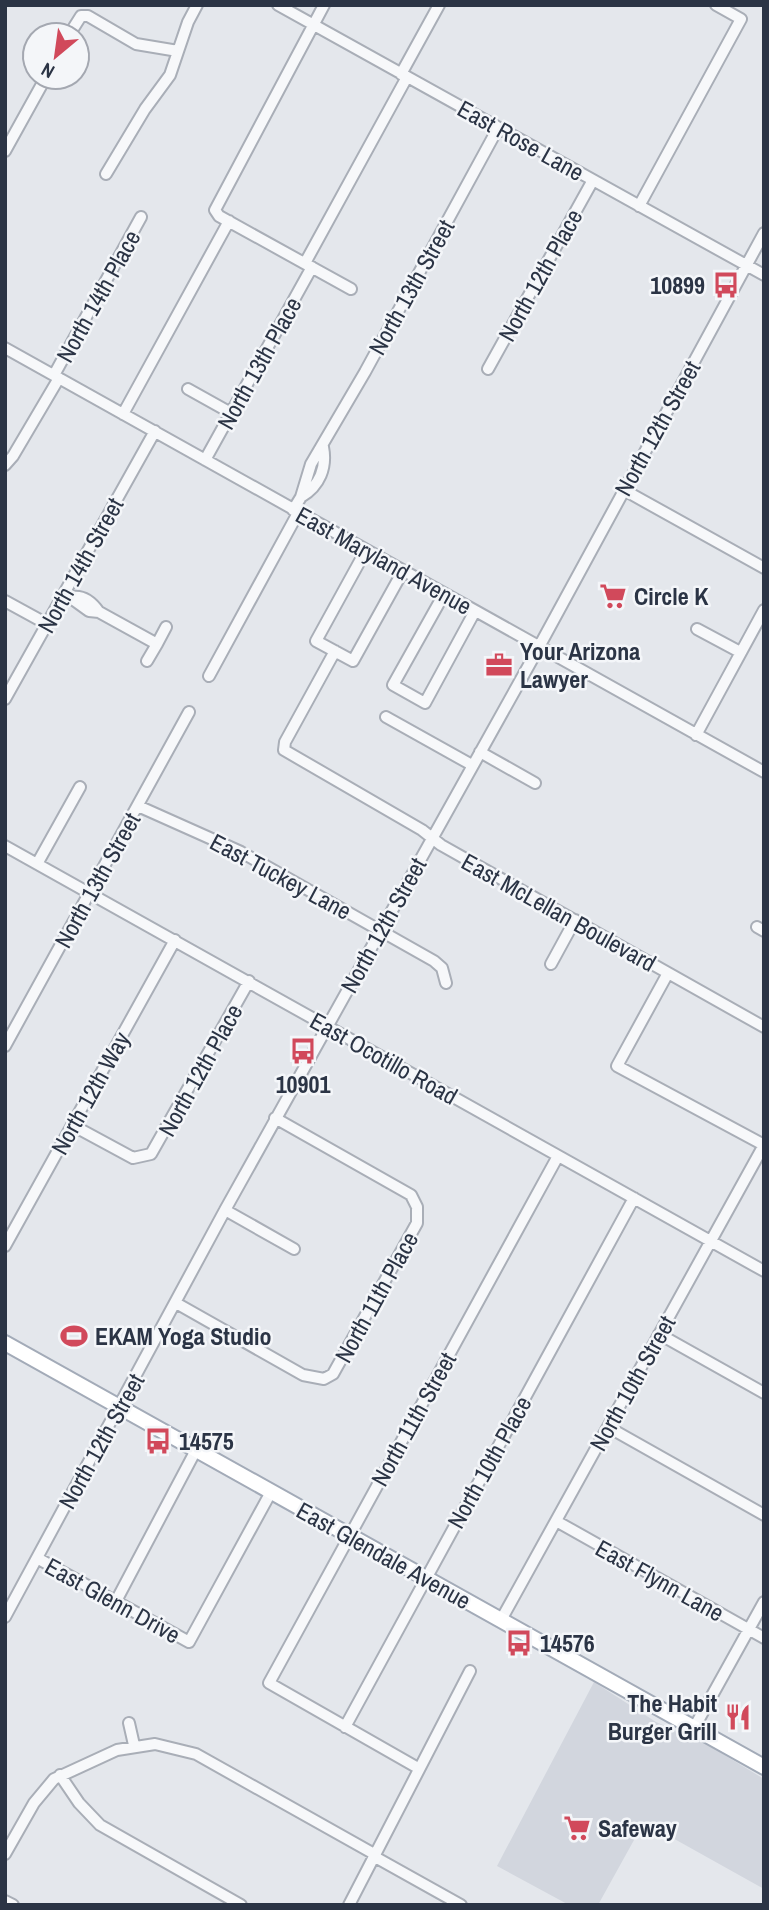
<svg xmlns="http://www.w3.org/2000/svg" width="769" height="1910" viewBox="0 0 769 1910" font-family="'Archivo Narrow',sans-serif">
	<rect width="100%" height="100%" fill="#e4e7ec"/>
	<!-- built -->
	<path fill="#d2d6de" d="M594 1682 656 1722 708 1745 764 1779V1889L644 1822 598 1905H569L497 1866Z"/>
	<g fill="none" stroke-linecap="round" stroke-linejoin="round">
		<!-- minor casing -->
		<g stroke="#a9aeb7" stroke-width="14">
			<path id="minor" d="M278 5 764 275
				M324 5 215 210 219 216 351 289
				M69 35 81 16H88L136 44 178 51
				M401 74 439 5
				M5 151 46 77
				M106 174 145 109 170 75 188 22 197 5
				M639 206 741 19 716 5
				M305 263 407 77
				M5 348 764 772
				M488 369 593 180
				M54 375 141 217
				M188 389 231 413
				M123 414 229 221
				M205 460 312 267
				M5 465 13 456 59 378
				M624 490 764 568
				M301 497C320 486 327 467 323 447
				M293 510 301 497 311 464 365 372 498 128
				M366 550 316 641 353 661 403 571
				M64 593 89 611 99 612C92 602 84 595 72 597
				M444 594 393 685 425 703 475 611
				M5 601 47 624
				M99 612 157 644 147 661
				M697 629 740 652
				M157 644 166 627
				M335 651 285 742 284 750 422 830 441 845 764 1027
				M209 676 298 513
				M5 699 155 431
				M386 717 472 765
				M696 735 764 610
				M480 752 535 783
				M138 806 241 852 434 961 442 968 446 983
				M5 846 764 1271
				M37 864 80 787
				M757 927 764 931
				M551 964 575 920
				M5 1046 189 712
				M72 1125 133 1158 151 1154 249 981
				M225 1210 294 1249
				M5 1246 175 940
				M176 1303 303 1375 324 1379 333 1374 417 1223V1207L411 1195 275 1118
				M659 1334 764 1393
				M608 1427 764 1515
				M556 1521 764 1638
				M37 1558 189 1642 271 1492
				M115 1603 196 1450
				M5 1617 225 1210 534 656 764 233
				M501 1620 764 1145 617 1066 668 973
				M129 1723 134 1745
				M345 1727 634 1198
				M694 1728 764 1602
				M418 1768 269 1683 558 1156
				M60 1775 79 1803 100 1825 241 1905
				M5 1854 34 1803 54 1779 117 1750 155 1744 196 1754 376 1855
				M375 1857 461 1905
				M5 1901 13 1905
				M349 1905 470 1671"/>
		</g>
		<!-- major casing -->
		<g stroke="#a3abb8" stroke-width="18">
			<path id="major" d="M5 1343 764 1767"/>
		</g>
		<!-- minor -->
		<use href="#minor" stroke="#f7f8fa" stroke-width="10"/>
		<!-- major -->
		<use href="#major" stroke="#fff" stroke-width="14"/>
	</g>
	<!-- icons -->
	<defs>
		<g id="bus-bare" transform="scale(2.1)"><path d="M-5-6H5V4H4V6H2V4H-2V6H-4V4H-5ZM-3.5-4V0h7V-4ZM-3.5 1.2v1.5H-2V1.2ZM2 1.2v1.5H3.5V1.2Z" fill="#d1495b" stroke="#f4f6f9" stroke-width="2.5" paint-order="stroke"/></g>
		<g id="supermarket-bare" transform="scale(2.1)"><path d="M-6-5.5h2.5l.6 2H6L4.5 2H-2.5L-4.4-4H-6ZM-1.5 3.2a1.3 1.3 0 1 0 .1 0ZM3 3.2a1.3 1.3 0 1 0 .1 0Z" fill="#d1495b" stroke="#f4f6f9" stroke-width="2.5" paint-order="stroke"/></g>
		<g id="office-bare" transform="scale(2.1)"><path d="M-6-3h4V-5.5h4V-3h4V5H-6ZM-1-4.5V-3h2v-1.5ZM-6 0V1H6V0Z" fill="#d1495b" stroke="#f4f6f9" stroke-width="2.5" paint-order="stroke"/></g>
		<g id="stadium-bare" transform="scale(2.1)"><path d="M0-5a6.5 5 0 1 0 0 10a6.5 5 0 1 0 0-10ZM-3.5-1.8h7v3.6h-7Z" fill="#d1495b" stroke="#f4f6f9" stroke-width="2.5" paint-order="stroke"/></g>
		<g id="restaurant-bare" transform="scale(2.1)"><path d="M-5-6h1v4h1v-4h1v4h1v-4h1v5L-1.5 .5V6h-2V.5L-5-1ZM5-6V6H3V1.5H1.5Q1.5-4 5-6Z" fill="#d1495b" stroke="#f4f6f9" stroke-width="2.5" paint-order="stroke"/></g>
	</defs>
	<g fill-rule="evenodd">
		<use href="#bus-bare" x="726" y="285"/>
		<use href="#supermarket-bare" x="613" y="596"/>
		<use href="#office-bare" x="499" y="665"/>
		<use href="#bus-bare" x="303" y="1051"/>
		<use href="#stadium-bare" x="74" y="1336"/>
		<use href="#bus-bare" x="158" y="1441"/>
		<use href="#bus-bare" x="519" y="1643"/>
		<use href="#restaurant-bare" x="738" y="1717"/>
		<use href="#supermarket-bare" x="577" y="1828"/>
	</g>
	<g text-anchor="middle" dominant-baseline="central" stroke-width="5" stroke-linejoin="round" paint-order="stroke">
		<!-- street labels -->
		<g font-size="24" fill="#2b3445" stroke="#f4f6f9">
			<text transform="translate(521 140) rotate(29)">East Rose Lane</text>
			<text transform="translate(540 275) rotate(-61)">North 12th Place</text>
			<text transform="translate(411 287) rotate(-61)">North 13th Street</text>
			<text transform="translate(98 296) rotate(-61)">North 14th Place</text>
			<text transform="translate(259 363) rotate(-61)">North 13th Place</text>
			<text transform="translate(657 428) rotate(-61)">North 12th Street</text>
			<text transform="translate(384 560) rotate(29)">East Maryland Avenue</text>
			<text transform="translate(80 565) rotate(-61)">North 14th Street</text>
			<text transform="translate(281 876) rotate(28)">East Tuckey Lane</text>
			<text transform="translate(97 880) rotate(-61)">North 13th Street</text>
			<text transform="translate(559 912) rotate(29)">East McLellan Boulevard</text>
			<text transform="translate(383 925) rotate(-61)">North 12th Street</text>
			<text transform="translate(384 1058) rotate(29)">East Ocotillo Road</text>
			<text transform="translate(200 1070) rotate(-61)">North 12th Place</text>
			<text transform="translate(90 1093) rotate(-61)">North 12th Way</text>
			<text transform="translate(376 1297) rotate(-61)">North 11th Place</text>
			<text transform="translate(632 1383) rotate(-61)">North 10th Street</text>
			<text transform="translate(413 1419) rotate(-61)">North 11th Street</text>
			<text transform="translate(101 1441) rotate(-61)">North 12th Street</text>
			<text transform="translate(489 1462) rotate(-61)">North 10th Place</text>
			<text transform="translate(384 1555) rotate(29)">East Glendale Avenue</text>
			<text transform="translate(660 1580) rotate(29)">East Flynn Lane</text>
			<text transform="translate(113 1600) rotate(29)">East Glenn Drive</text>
		</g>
		<!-- poi labels -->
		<g font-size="24" font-weight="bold" fill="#2b3445" stroke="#f4f6f9" text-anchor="start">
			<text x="705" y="285" text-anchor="end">10899</text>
			<text x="634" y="596">Circle K</text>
			<text x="520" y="651">Your Arizona<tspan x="520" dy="28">Lawyer</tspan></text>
			<text x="303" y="1084" text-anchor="middle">10901</text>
			<text x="95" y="1336">EKAM Yoga Studio</text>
			<text x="179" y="1441">14575</text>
			<text x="540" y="1643">14576</text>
			<text x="717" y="1703" text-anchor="end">The Habit<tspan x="717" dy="28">Burger Grill</tspan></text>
			<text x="598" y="1828">Safeway</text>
		</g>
	</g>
	<!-- border -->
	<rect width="769" height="1910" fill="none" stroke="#2b3445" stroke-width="14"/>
	<!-- north arrow -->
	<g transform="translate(56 56) rotate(209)"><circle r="33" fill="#f4f6f9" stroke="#a4a8b1" stroke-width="2"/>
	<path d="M0-5L12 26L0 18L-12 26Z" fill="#d1495b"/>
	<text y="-10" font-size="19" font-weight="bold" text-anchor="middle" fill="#2b3445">N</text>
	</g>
</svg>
